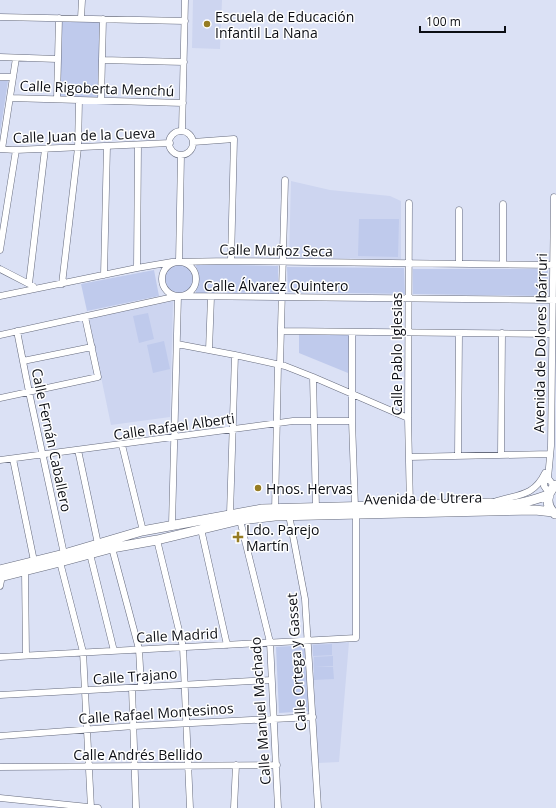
<svg xmlns="http://www.w3.org/2000/svg" width="556" height="808" viewBox="0 0 556 808" font-family="'Open Sans',sans-serif">
	<rect width="100%" height="100%" fill="#dbe1f5"/>
	<!-- built -->
	<path fill="#cdd5f0" d="M193 0H222L220 49 192 48Z
		M291 181 330 190 390 196 401 201V259L289 258Z
		M173 301 170 417 111 425 89 319Z
		M349 642 339 762 318 763 312 644Z"/>
	<!-- green -->
	<path fill="#bfcaec" d="M62 22H100L98 98 60 96Z
		M0 81H8L0 133Z
		M359 219H399L398 257 358 256Z
		M197 264 278 266V295L196 294V291C200 282 200 275 196 266Z
		M165 279a14 14 0 1 1 28 0a14 14 0 1 1-28 0Z
		M287 267 404 268 405 294 288 292Z
		M413 269H548L547 296 413 294Z
		M154 270 159 296 87 311 81 284Z
		M148 313 154 339 139 343 133 316Z
		M299 334 349 335 348 373 299 353Z
		M164 341 170 369 153 373 147 345Z
		M332 644V655L313 656V645Z
		M307 645 310 711 279 713 276 647Z
		M333 656V666L314 667V657Z
		M314 667H333L334 679 314 680Z"/>
	<g fill="none" stroke-linecap="round" stroke-linejoin="round">
		<!-- street casing -->
		<g stroke="#666b7d" stroke-width="7">
			<path id="street" d="M0 17 185 21
				M81 18 82 0
				M0 57 57 59
				M102 60 184 62
				M0 77H13
				M10 98 183 103
				M57 99 59 18
				M101 100 103 19
				M182 131 185 0
				M169 143a12 12 0 1 1 24 0a12 12 0 1 1-24 0Z
				M193 142 234 139 231 261
				M0 149 16 150 170 143
				M2 149 16 58
				M554 197 551 446 548 478 554 486
				M409 203 408 418 410 506
				M459 210V263
				M0 250 16 150
				M162 279a17 17 0 1 1 34 0a17 17 0 1 1-34 0Z
				M179 262 181 155
				M503 264V204
				M137 268 138 145
				M0 269 33 286
				M104 275 107 146
				M29 284 45 149
				M62 284 78 148 79 100
				M0 296 137 268 172 262 231 261 556 265
				M17 331 29 392 64 554
				M281 331 552 334
				M352 332V421L355 507
				M0 335 178 296 556 300
				M177 344 235 355 285 366 313 377 408 418
				M209 350 211 297
				M23 361 92 347
				M280 365 285 180
				M313 377 316 508
				M0 398 98 377 85 317
				M122 445 143 531
				M78 450 98 544
				M501 455 502 333
				M458 456 459 333
				M409 457 550 454
				M13 459 34 561
				M0 460 293 421H352
				M545 477 544 486 549 493
				M494 502C516 494 533 498 545 473
				M275 511 278 364
				M230 514 235 355
				M289 515 305 599 318 808
				M240 520 270 642 278 808
				M172 524 178 296
				M201 529 227 645
				M157 540 183 647 190 808
				M112 548 139 649 141 686
				M90 554 114 651
				M60 562 83 652 91 808
				M25 571 26 655
				M0 586 2 576
				M0 657 356 638V514
				M132 688 136 808
				M0 695 271 680
				M0 736 134 726 313 717
				M0 767 277 765
				M0 798 98 808
				M234 808 236 765"/>
		</g>
		<!-- secondary casing -->
		<g stroke="#666b7d" stroke-width="10">
			<path id="secondary" d="M555 514C545 506 546 493 556 485
				M0 570 64 554 142 531 262 509 491 503C510 508 531 501 548 495
				M0 577 60 562 112 548 157 540 240 520 275 516 535 510 553 512"/>
		</g>
		<!-- street -->
		<use href="#street" stroke="#fff" stroke-width="6"/>
		<!-- secondary -->
		<use href="#secondary" stroke="#fff" stroke-width="9"/>
	</g>
	<!-- markers -->
	<g fill="#967c23" stroke="#fff" stroke-width="1.5">
		<circle cx="207" cy="24" r="4"/>
		<circle cx="258" cy="488" r="4"/>
		<path d="M236 531h4v4h4v4h-4v4h-4v-4h-4v-4h4z"/>
	</g>
	<g text-anchor="middle" dominant-baseline="central" stroke-width="3" stroke-linejoin="round" paint-order="stroke">
		<!-- poi labels -->
		<g font-size="14" fill="#0c0e14" stroke="#fff" text-anchor="start">
			<text x="215" y="16">Escuela de Educación<tspan x="215" dy="16">Infantil La Nana</tspan></text>
			<text x="266" y="488">Hnos. Hervas</text>
			<text x="246" y="529">Ldo. Parejo<tspan x="246" dy="16">Martín</tspan></text>
		</g>
		<!-- street labels -->
		<g font-size="14" fill="#0c0e14" stroke="#fff">
			<text transform="translate(97 88) rotate(2)">Calle Rigoberta Menchú</text>
			<text transform="translate(84 135) rotate(-2)">Calle Juan de la Cueva</text>
			<text transform="translate(276 250) rotate(1)">Calle Muñoz Seca</text>
			<text x="276" y="285">Calle Álvarez Quintero</text>
			<text transform="translate(540 343) rotate(-89)">Avenida de Dolores Ibárruri</text>
			<text transform="translate(396 354) rotate(-90)">Calle Pablo Iglesias</text>
			<text transform="translate(174 426) rotate(-8)">Calle Rafael Alberti</text>
			<text transform="translate(52 440) rotate(78)">Calle Fernán Caballero</text>
			<text transform="translate(423 498) rotate(-1)">Avenida de Utrera</text>
			<text transform="translate(177 635) rotate(-3)">Calle Madrid</text>
			<text transform="translate(296 662) rotate(-94)">Calle Ortega y Gasset</text>
			<text transform="translate(135 676) rotate(-4)">Calle Trajano</text>
			<text transform="translate(260 711) rotate(-94)">Calle Manuel Machado</text>
			<text transform="translate(156 713) rotate(-4)">Calle Rafael Montesinos</text>
			<text x="138" y="754">Calle Andrés Bellido</text>
		</g>
	</g>
	<!-- scale -->
	<path d="M420 26v6h85v-6" fill="none" stroke="#0c0e14" stroke-width="2"/>
	<text x="426" y="26" font-size="12" fill="#0c0e14" stroke="#ffffff" stroke-width="3" paint-order="stroke">100 m</text>
</svg>
